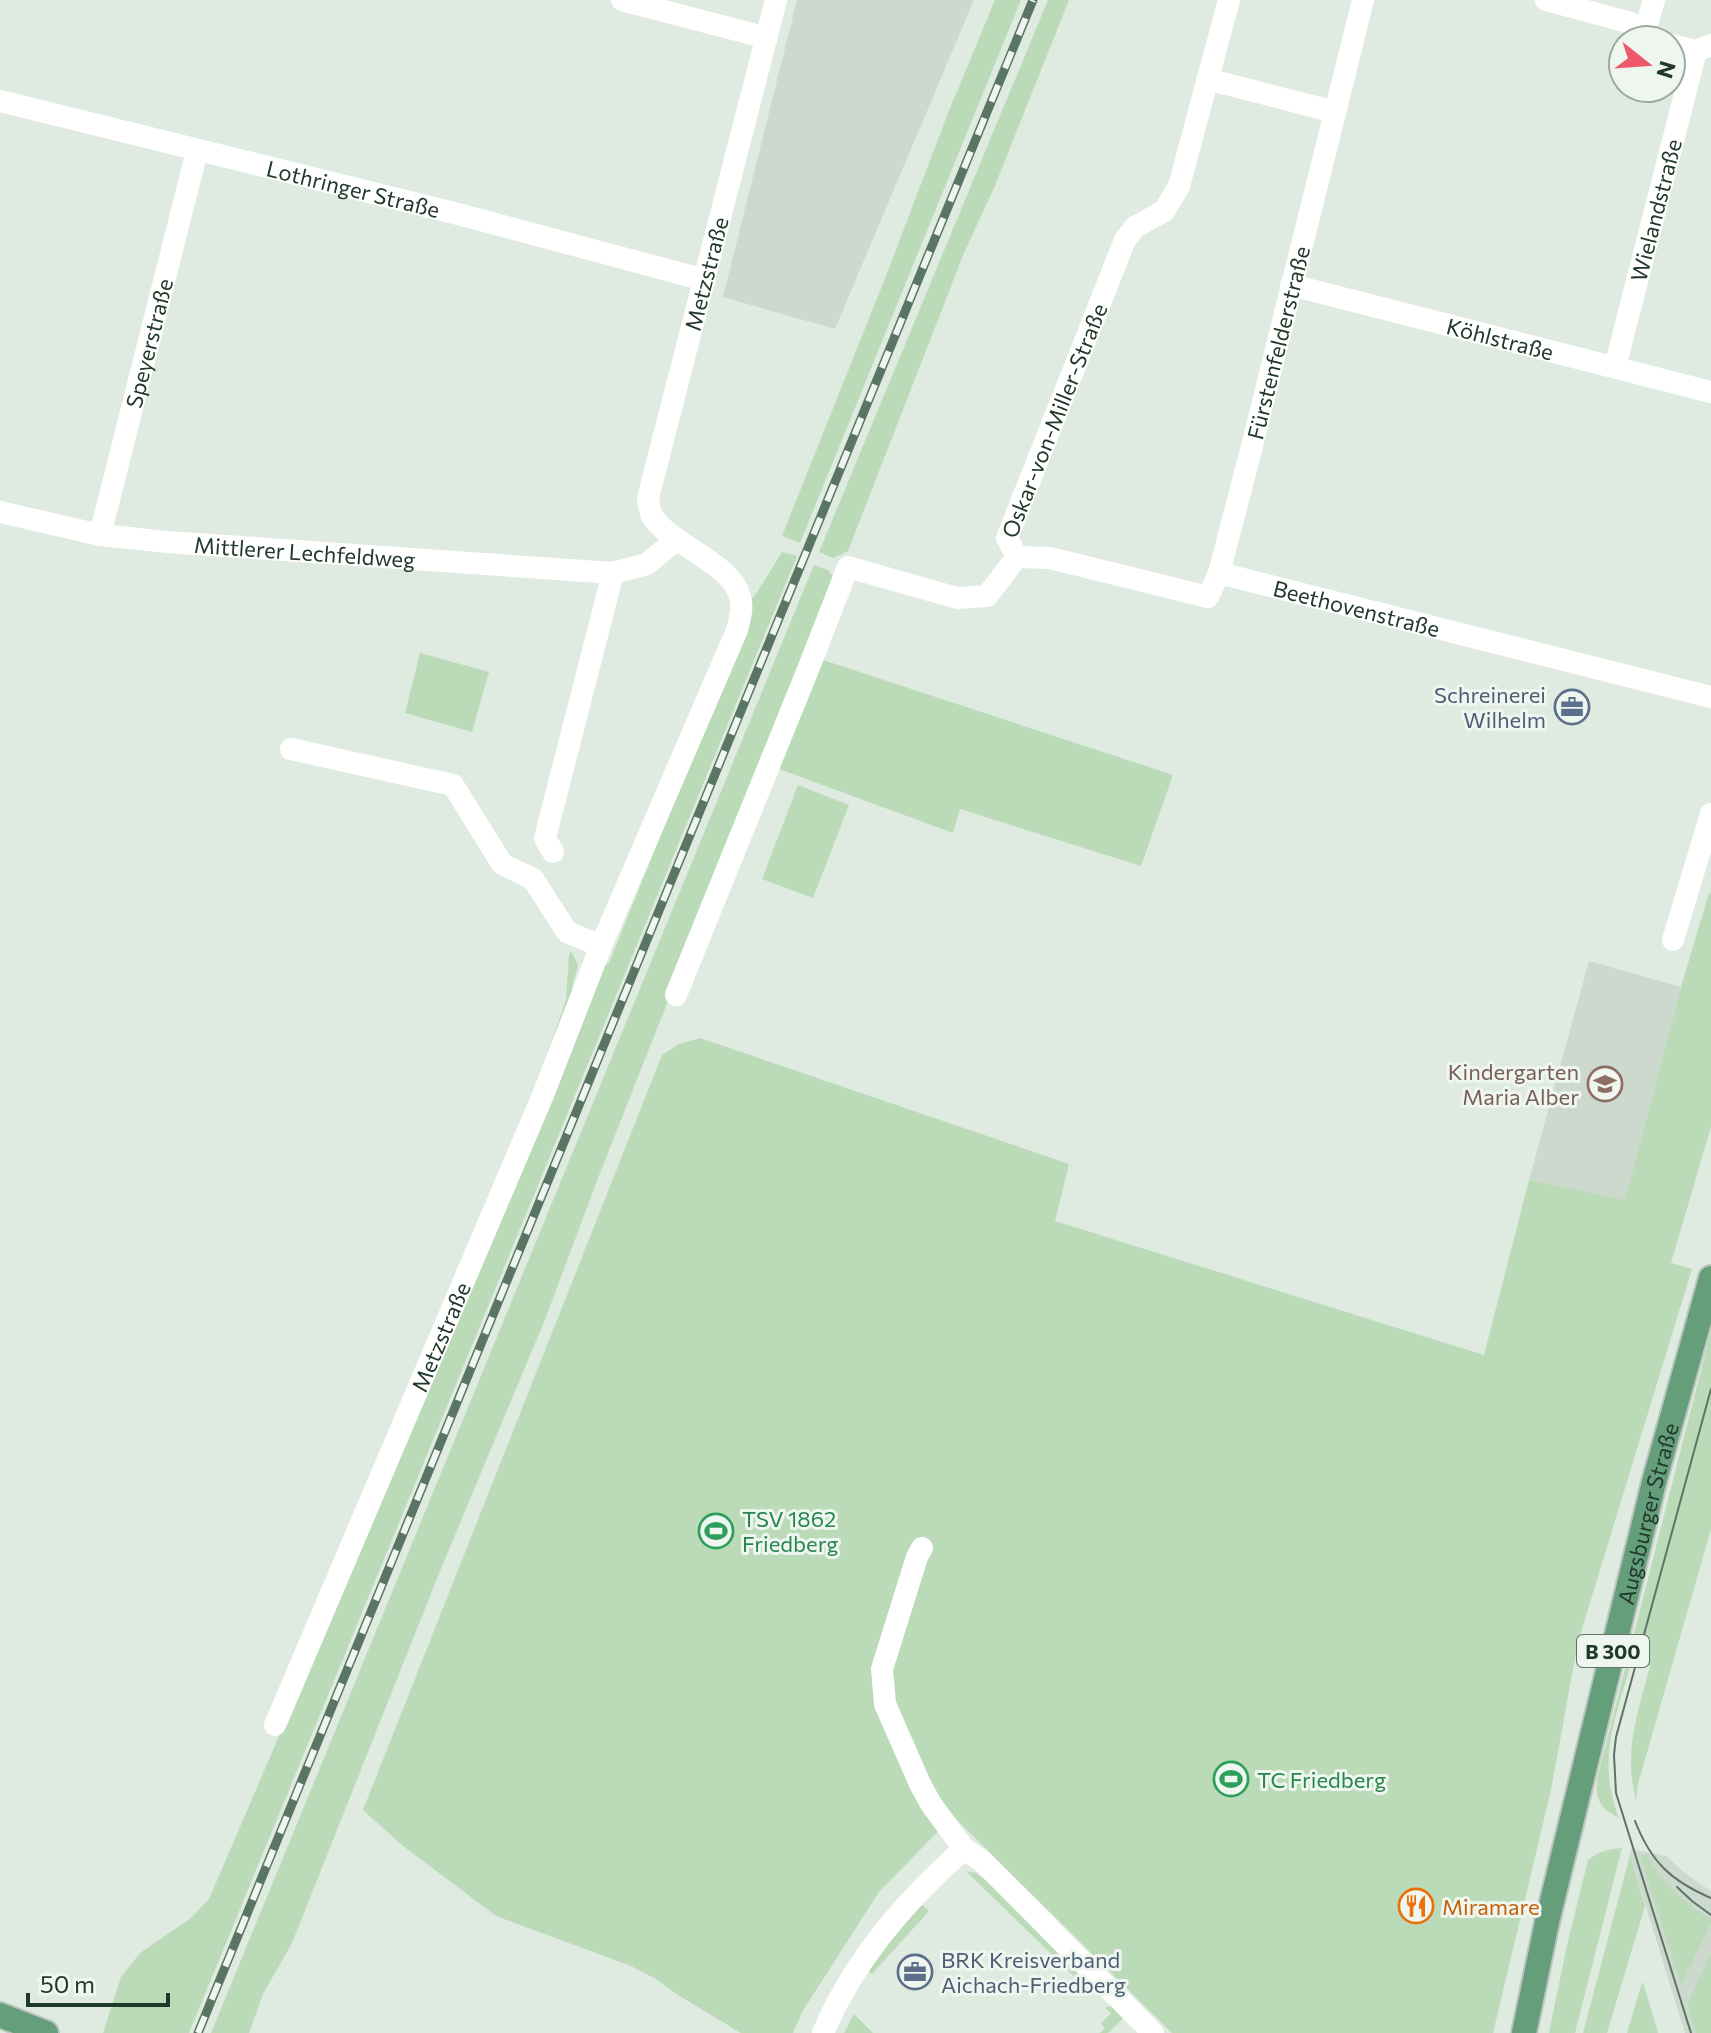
<svg xmlns="http://www.w3.org/2000/svg" width="1711" height="2033" viewBox="0 0 1711 2033" font-family="Commissioner,sans-serif">
	<rect width="100%" height="100%" fill="#dfeae1"/>
	<!-- built -->
	<path fill="#cdd9cf" d="M797 0H974L835 329 723 297Z
		M1589 961 1681 987 1625 1201 1529 1180Z
		M1631 1849 1666 1856 1686 1874 1711 1891V2033H1685L1630 1855Z"/>
	<!-- green -->
	<path fill="#bbdbb8" d="M995 0H1021L800 543 782 536 888 271 948 113Z
		M1048 0H1069L994 188 964 253 848 551 833 558 819 552Z
		M782 552 797 556 189 2033H103L121 1977 140 1953 191 1918 209 1899 521 1173 596 972 609 963 710 714 749 598 754 597Z
		M814 565 828 570 835 579 600 1173 546 1317 438 1576 292 1943 263 1994 249 2033H211Z
		M420 653 489 672 472 732 405 713Z
		M820 659 1173 775 1141 866 960 809 953 833 779 769Z
		M798 785 849 805 813 898 762 879Z
		M1709 893H1711V1127L1671 1263 1692 1269 1578 1642 1551 1790 1493 2033H1172L953 1816 879 1892 802 2012 793 2033H741L678 1995 656 1979 631 1966 496 1916 403 1846 363 1810 662 1055 679 1044 700 1038 1069 1164 1055 1221 1484 1355 1529 1180 1625 1200 1681 987Z
		M571 951 578 965 573 984 569 1012 537 1084 566 1000 569 955Z
		M1711 1331V1529L1638 1784 1636 1800C1623 1751 1638 1713 1650 1666L1632 1661C1616 1717 1596 1760 1619 1818 1598 1807 1594 1797 1598 1775Z
		M1622 1848 1575 2033H1549L1567 1945 1588 1860C1599 1851 1609 1849 1622 1848Z
		M1646 1854C1661 1881 1684 1904 1711 1919V1923L1681 1985 1640 1856Z
		M1630 1855 1645 1906 1607 2033H1583Z
		M966 1871 976 1873 988 1882 1091 1986V1993Z
		M919 1902 929 1911 872 1974 868 1971Z
		M1711 1953V2033H1696L1687 2004Z
		M1643 1982 1658 2033H1627L1642 1983Z
		M1111 2006 1125 2016 1108 2033H1100L1105 2028 1101 2024 1111 2013 1105 2008Z
		M854 2014 873 2033H844Z"/>
	<g fill="none" stroke-linecap="round" stroke-linejoin="round">
		<!-- primary casing -->
		<g stroke="#bcc4bf" stroke-width="28">
			<g id="primary">
				<path d="M0 2015 46 2033"/>
				<path id="s10" d="M1524 2033 1547 1922 1654 1482 1711 1278"/>
			</g>
		</g>
		<!-- minor -->
		<g stroke="#fff" stroke-width="22">
			<path d="M622 0 767 38"/>
			<path d="M1546 0 1631 23 1643 37 1654 40"/>
			<path d="M1643 37 1654 0"/>
			<path d="M1671 45 1696 51 1711 45"/>
			<path d="M1207 79 1335 112"/>
			<path id="s1" d="M0 101 454 213 705 280"/>
			<path id="s2" d="M1291 285 1711 392"/>
			<path id="s3" d="M1615 367 1696 51"/>
			<path id="s4" d="M0 512 100 535 168 542 613 573 647 564 677 539"/>
			<path id="s5" d="M100 535 197 151"/>
			<path id="s6" d="M1017 557 1050 558 1208 597 1219 573 1250 454 1363 0"/>
			<path id="s7" d="M1017 557 1007 538 1125 240 1135 227 1164 211 1179 186 1229 0"/>
			<path id="s8" d="M1219 573 1711 697"/>
			<path d="M291 749 453 785 502 864 533 879 567 932 601 946"/>
			<path d="M553 852 545 838 613 573"/>
			<path d="M1673 940 1711 814"/>
			<path d="M676 995 807 672 848 567 957 598 987 596 1017 557"/>
			<path id="s9" d="M275 1725 543 1095 601 946 737 630C740 618 744 606 739 594 730 563 670 544 652 516 649 510 649 504 648 498L776 0"/>
			<path d="M964 1849 982 1861 1153 2033"/>
			<path d="M823 2033C853 1961 906 1900 964 1849L931 1804 920 1784 885 1704 882 1669 917 1557 922 1548"/>
		</g>
		<!-- primary -->
		<use href="#primary" stroke="#649e7b" stroke-width="24"/>
		<!-- tram -->
		<path stroke="#5b7564" stroke-width="2" d="M1635 1821C1651 1862 1671 1881 1711 1898
			M1677 1887 1692 1901 1711 1915
			M1691 2033 1616 1793 1614 1755 1616 1737 1711 1389"/>
		<!-- rail casing -->
		<g stroke="#5b7564" stroke-width="9">
			<path id="rail" d="M198 2033 1033 0"/>
		</g>
		<!-- rail -->
		<use href="#rail" stroke="#eff6f0" stroke-width="6" stroke-dasharray="18" stroke-linecap="butt"/>
	</g>
	<!-- icons -->
	<defs>
		<g id="office-ring" transform="scale(1.8)"><circle r="9.5" fill="#eff6f0" stroke="#5c6f8a" stroke-width="1.5"/><path d="M-6-3h4V-5.5h4V-3h4V5H-6ZM-1-4.5V-3h2v-1.5ZM-6 0V1H6V0Z" fill="#5c6f8a"/></g>
		<g id="school-ring" transform="scale(1.8)"><circle r="9.5" fill="#eff6f0" stroke="#8d6e63" stroke-width="1.5"/><path d="M0-5L7-2L0 1L-7-2ZM-4 1L0 2.5L4 1V4Q0 6-4 4Z" fill="#8d6e63"/></g>
		<g id="stadium-ring" transform="scale(1.8)"><circle r="9.5" fill="#eff6f0" stroke="#2e9e5b" stroke-width="1.5"/><path d="M0-5a6.5 5 0 1 0 0 10a6.5 5 0 1 0 0-10ZM-3.5-1.8h7v3.6h-7Z" fill="#2e9e5b"/></g>
		<g id="restaurant-ring" transform="scale(1.8)"><circle r="9.5" fill="#eff6f0" stroke="#e8710a" stroke-width="1.5"/><path d="M-5-6h1v4h1v-4h1v4h1v-4h1v5L-1.5 .5V6h-2V.5L-5-1ZM5-6V6H3V1.5H1.5Q1.5-4 5-6Z" fill="#e8710a"/></g>
	</defs>
	<g fill-rule="evenodd">
		<use href="#office-ring" x="1572" y="707"/>
		<use href="#school-ring" x="1605" y="1084"/>
		<use href="#stadium-ring" x="716" y="1531"/>
		<use href="#stadium-ring" x="1231" y="1779"/>
		<use href="#restaurant-ring" x="1416" y="1906"/>
		<use href="#office-ring" x="915" y="1972"/>
	</g>
	<g text-anchor="middle" dominant-baseline="central" stroke-width="6" stroke-linejoin="round" paint-order="stroke">
		<!-- shield labels -->
		<rect fill="#eff6f0" stroke="#5f7265" stroke-width="2" x="1577" y="1635" width="72" height="32" rx="6"/>
		<g font-size="20" font-weight="bold" fill="#21392a">
			<text x="1613" y="1651">B 300</text>
		</g>
		<!-- street labels -->
		<g font-size="22" fill="#21392a" stroke="#eff6f0">
			<text stroke="none"><textPath href="#s1" startOffset="364">Lothringer Straße</textPath></text>
			<text stroke="none"><textPath href="#s3" startOffset="162">Wielandstraße</textPath></text>
			<text stroke="none"><textPath href="#s9" startOffset="1594">Metzstraße</textPath></text>
			<text stroke="none"><textPath href="#s2" startOffset="216">Köhlstraße</textPath></text>
			<text stroke="none"><textPath href="#s5" startOffset="198">Speyerstraße</textPath></text>
			<text stroke="none"><textPath href="#s6" startOffset="460">Fürstenfelderstraße</textPath></text>
			<text stroke="none"><textPath href="#s7" startOffset="148">Oskar-von-Miller-Straße</textPath></text>
			<text stroke="none"><textPath href="#s4" startOffset="308">Mittlerer Lechfeldweg</textPath></text>
			<text stroke="none"><textPath href="#s8" startOffset="142">Beethovenstraße</textPath></text>
			<text stroke="none"><textPath href="#s9" startOffset="422">Metzstraße</textPath></text>
			<text stroke="none"><textPath href="#s10" startOffset="534">Augsburger Straße</textPath></text>
		</g>
		<!-- service labels -->
		<g font-size="22" fill="#4e5e75" stroke="#eff6f0" text-anchor="end">
			<text x="1546" y="694">Schreinerei<tspan x="1546" dy="25">Wilhelm</tspan></text>
			<text x="941" y="1959" text-anchor="start">BRK Kreisverband<tspan x="941" dy="25">Aichach-Friedberg</tspan></text>
		</g>
		<!-- education labels -->
		<g font-size="22" fill="#785e54" stroke="#eff6f0" text-anchor="end">
			<text x="1579" y="1071">Kindergarten<tspan x="1579" dy="25">Maria Alber</tspan></text>
		</g>
		<!-- leisure labels -->
		<g font-size="22" fill="#27864d" stroke="#eff6f0" text-anchor="start">
			<text x="742" y="1518">TSV 1862<tspan x="742" dy="25">Friedberg</tspan></text>
			<text x="1257" y="1779">TC Friedberg</text>
		</g>
		<!-- food labels -->
		<g font-size="22" fill="#c56008" stroke="#eff6f0" text-anchor="start">
			<text x="1442" y="1906">Miramare</text>
		</g>
	</g>
	<!-- north arrow -->
	<g transform="translate(1647 64) rotate(107)"><circle r="38" fill="#eff6f0" stroke="#9daaa1" stroke-width="2"/>
	<path d="M0-6L14 30L0 20L-14 30Z" fill="#ed596a"/>
	<text y="-12" font-size="22" font-weight="bold" text-anchor="middle" fill="#21392a">N</text>
	</g>
	<!-- scale -->
	<path d="M28 1993v12h140v-12" fill="none" stroke="#21392a" stroke-width="4"/>
	<text x="40" y="1993" font-size="24" fill="#21392a" stroke="#eff6f0" stroke-width="6" paint-order="stroke">50 m</text>
</svg>
